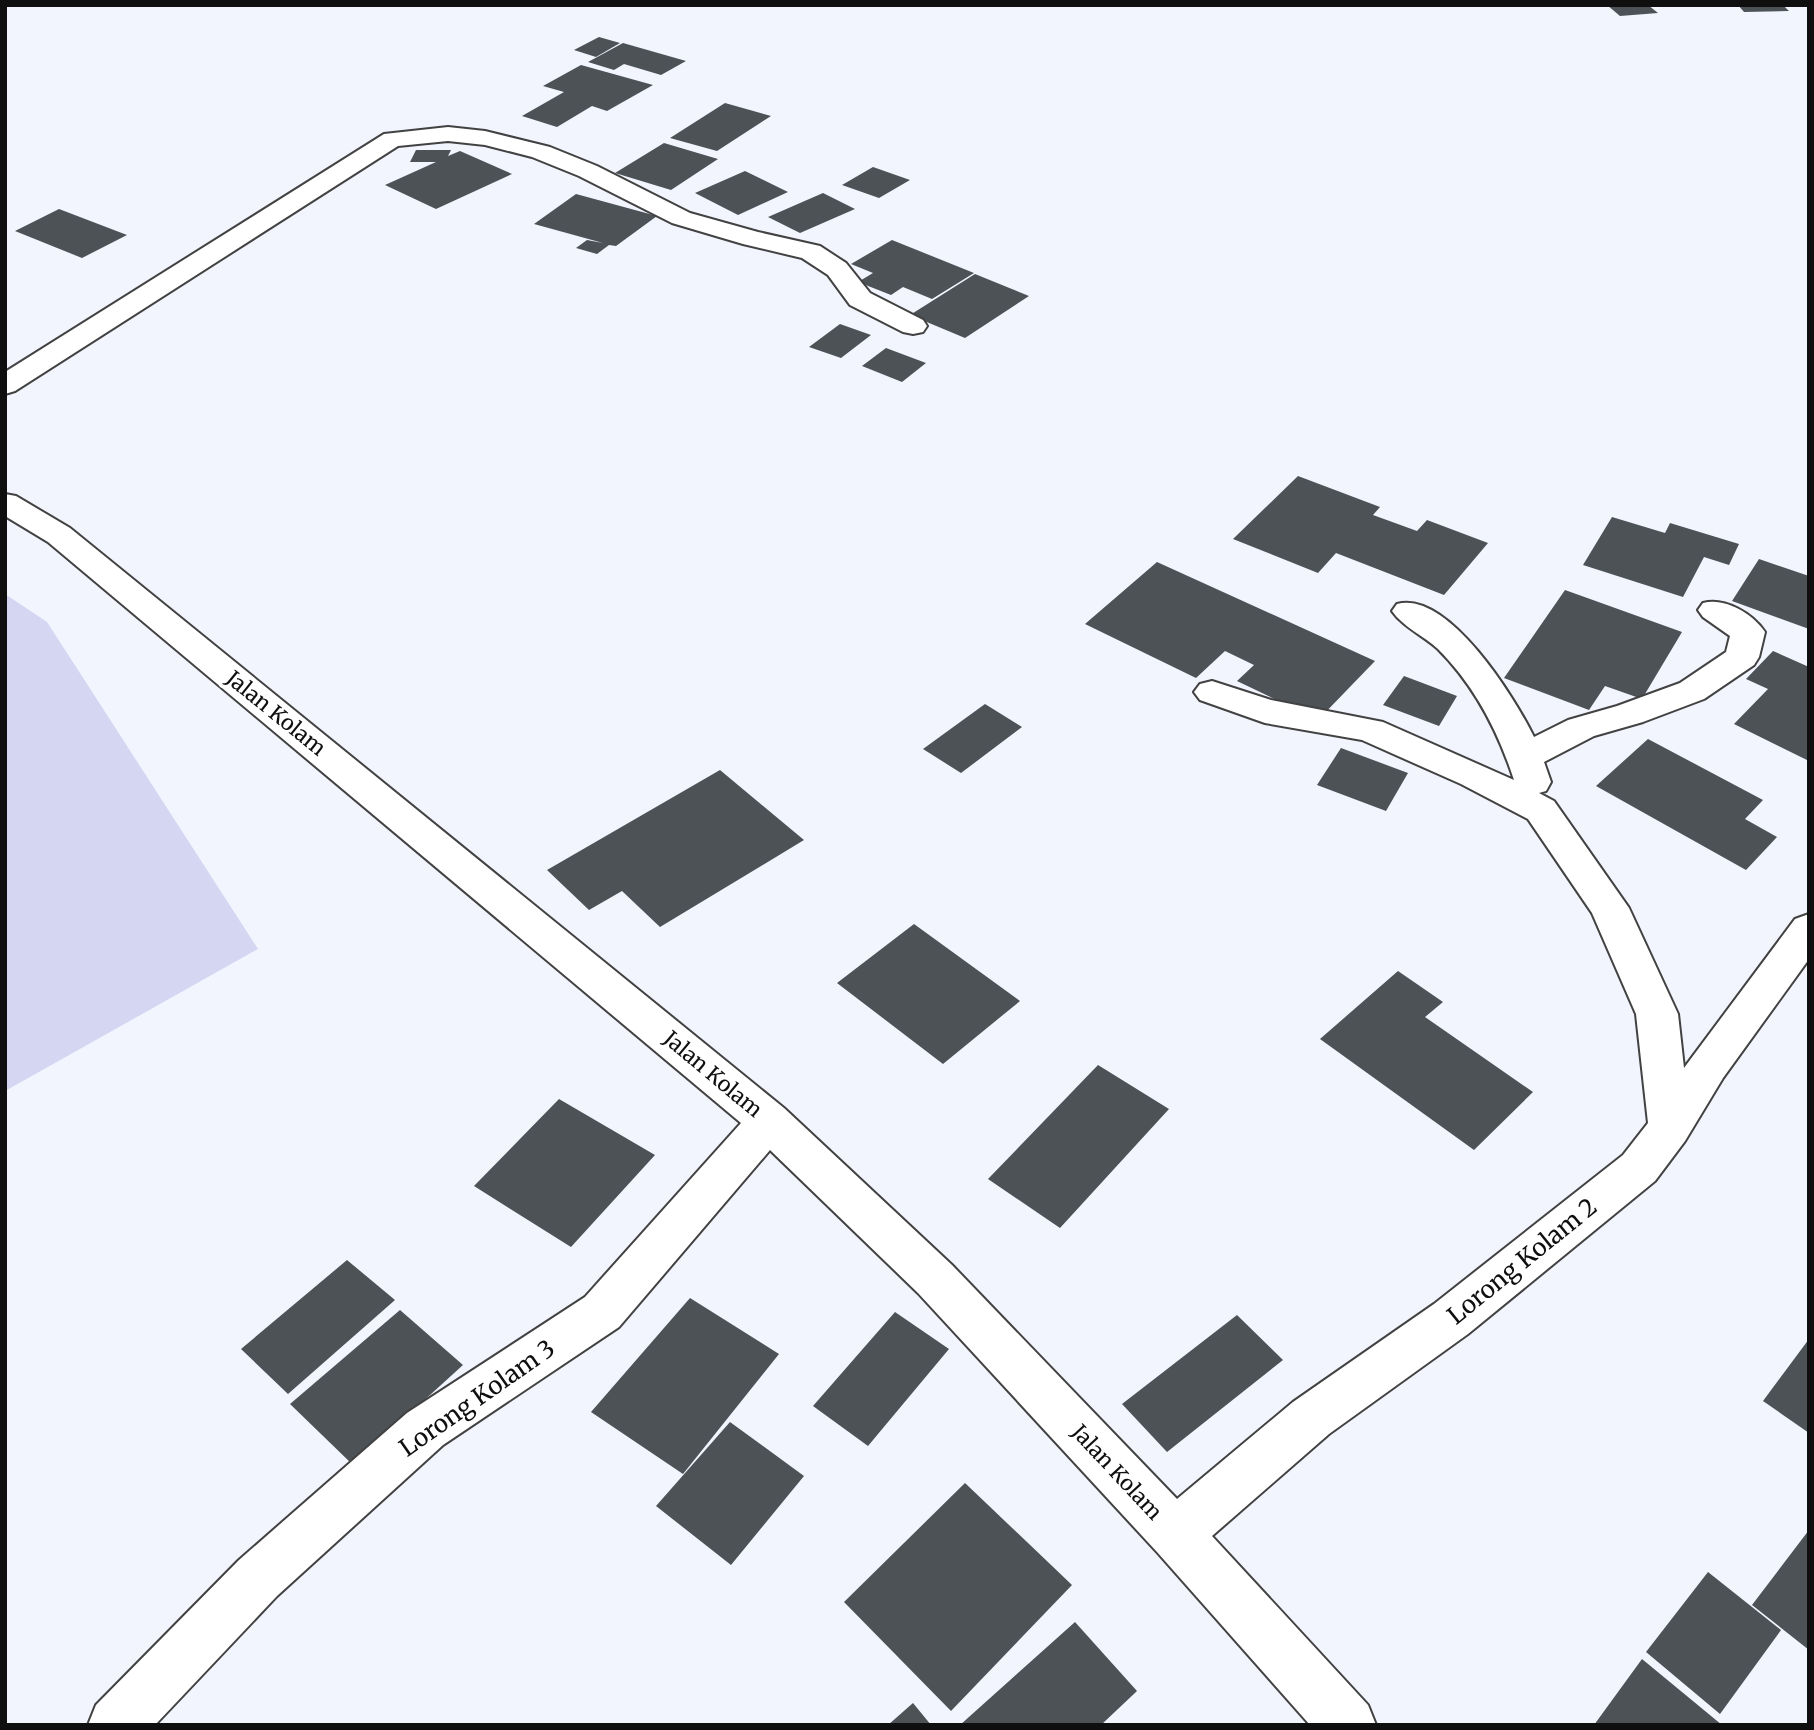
<svg xmlns="http://www.w3.org/2000/svg" width="1814" height="1730" viewBox="0 0 1814 1730" font-family="Merriweather,serif">
	<rect width="100%" height="100%" fill="#f2f4fe"/>
	<!-- farmland -->
	<path fill="#d4d6f2" d="M5 594 47 622 258 949 5 1091Z"/>
	<!-- building -->
	<path fill="#4c5256" d="M1607 5H1648L1658 13 1620 16Z
		M1738 5H1783L1789 11 1744 12Z
		M599 37 620 43 596 57 574 50Z
		M623 43 686 61 661 75 624 64 614 70 588 62Z
		M581 65 653 85 607 111 592 106 557 127 522 116 564 92 543 86Z
		M725 103 771 116 717 151 670 138Z
		M664 143 718 159 671 190 615 173Z
		M416 150H451L448 156 460 151 512 174 436 209 385 185 436 162H410Z
		M873 167 910 180 879 198 842 185Z
		M745 171 788 192 738 215 695 193Z
		M823 193 855 209 800 233 768 217Z
		M576 194 657 216 616 246 609 245 597 254 576 248 587 240 603 243 534 224Z
		M59 209 127 235 82 258 15 231Z
		M892 240 974 273 932 299 903 287 891 295 858 282 873 273 851 264Z
		M975 274 1029 296 965 338 910 315Z
		M840 324 871 335 841 358 809 347Z
		M886 348 926 363 902 382 862 366Z
		M1298 476 1380 507 1373 515 1417 531 1427 520 1488 543 1444 595 1336 553 1318 573 1233 539Z
		M1612 517 1665 533 1670 523 1739 544 1729 565 1704 557 1683 597 1583 565Z
		M1759 559 1809 576V629L1732 601Z
		M1157 562 1375 661 1318 720 1237 681 1254 665 1225 651 1196 678 1085 624Z
		M1565 590 1682 632 1642 699 1605 686 1589 710 1504 678Z
		M1773 651 1809 667V761L1734 724 1768 689 1746 679Z
		M1404 676 1457 696 1439 726 1383 705Z
		M985 704 1022 727 961 773 923 749Z
		M1648 739 1763 800 1745 819 1777 837 1746 870 1596 786Z
		M1341 748 1408 773 1386 811 1317 785Z
		M720 770 804 840 660 927 622 891 589 910 547 870Z
		M914 924 1020 1001 943 1064 837 983Z
		M1398 971 1443 1002 1425 1017 1533 1092 1474 1150 1320 1039Z
		M1098 1065 1169 1109 1060 1228 988 1179Z
		M559 1099 655 1155 571 1247 474 1186Z
		M347 1260 395 1300 288 1394 241 1349Z
		M690 1298 779 1354 683 1474 591 1412Z
		M400 1310 463 1365 353 1465 290 1404Z
		M895 1312 949 1349 868 1446 813 1406Z
		M1237 1315 1283 1360 1167 1452 1122 1404Z
		M1809 1339V1433L1763 1401Z
		M730 1422 804 1476 731 1565 656 1506Z
		M965 1483 1072 1585 951 1711 844 1602Z
		M1809 1530V1650L1752 1605Z
		M1708 1572 1781 1630 1720 1714 1646 1652Z
		M1075 1622 1137 1691 1101 1725H960Z
		M1642 1659 1722 1725H1594Z
		M913 1703 931 1725H888Z"/>
	<g fill="none" stroke-linecap="round" stroke-linejoin="round">
		<!-- minor casing -->
		<g stroke="#424242" stroke-width="4">
			<path id="minor" d="M448 127 485 131 550 147 597 166 690 213 758 232 820 246 846 263 870 293 923 320 927 326 923 332 913 334 903 332 850 305 828 275 802 258 743 244 672 223 579 176 532 157 485 145 448 141 398 146 15 391 5 394V372L384 134Z
				M5 494 16 496 70 528 784 1108 952 1265 1177 1499 1293 1402 1434 1304 1623 1155 1648 1123 1636 1014 1592 913 1528 819 1461 784 1362 740 1265 723 1200 700 1194 692 1200 684 1212 681 1271 700 1383 722 1514 780C1498 731 1475 686 1438 649 1424 636 1403 627 1392 611L1397 604C1448 590 1515 698 1534 737L1568 720 1617 706 1680 683 1726 652 1730 636 1703 617 1698 610 1703 603C1725 597 1753 614 1765 632L1759 657 1754 665 1704 699 1643 722 1594 736 1544 762 1551 782 1546 791 1539 793 1554 801 1629 908 1678 1014 1684 1068 1795 919 1809 914V959L1723 1078 1685 1141 1655 1181 1468 1334 1329 1434 1212 1536 1368 1705 1376 1725H1310L1157 1552 918 1293 770 1150 619 1327 443 1445 277 1596 155 1725H88L96 1705 239 1560 407 1413 585 1297 741 1123 48 542 5 516Z"/>
		</g>
		<!-- minor -->
		<use href="#minor" fill="#fff" fill-rule="evenodd"/>
	</g>
	<g text-anchor="middle" dominant-baseline="central" stroke-width="7" stroke-linejoin="round" paint-order="stroke">
		<!-- street labels -->
		<g font-size="21" fill="#0f0f0f" stroke="#fff">
			<text transform="translate(276 713) rotate(39)">Jalan Kolam</text>
			<text transform="translate(713 1074) rotate(40)">Jalan Kolam</text>
			<text transform="translate(1117 1472) rotate(47)">Jalan Kolam</text>
		</g>
		<!-- near-street labels -->
		<g font-size="24" fill="#0f0f0f" stroke="#fff">
			<text transform="translate(1522 1261) rotate(-39)">Lorong Kolam 2</text>
			<text transform="translate(477 1398) rotate(-35)">Lorong Kolam 3</text>
		</g>
	</g>
	<!-- border -->
	<rect width="1814" height="1730" fill="none" stroke="#0f0f0f" stroke-width="14"/>
</svg>
